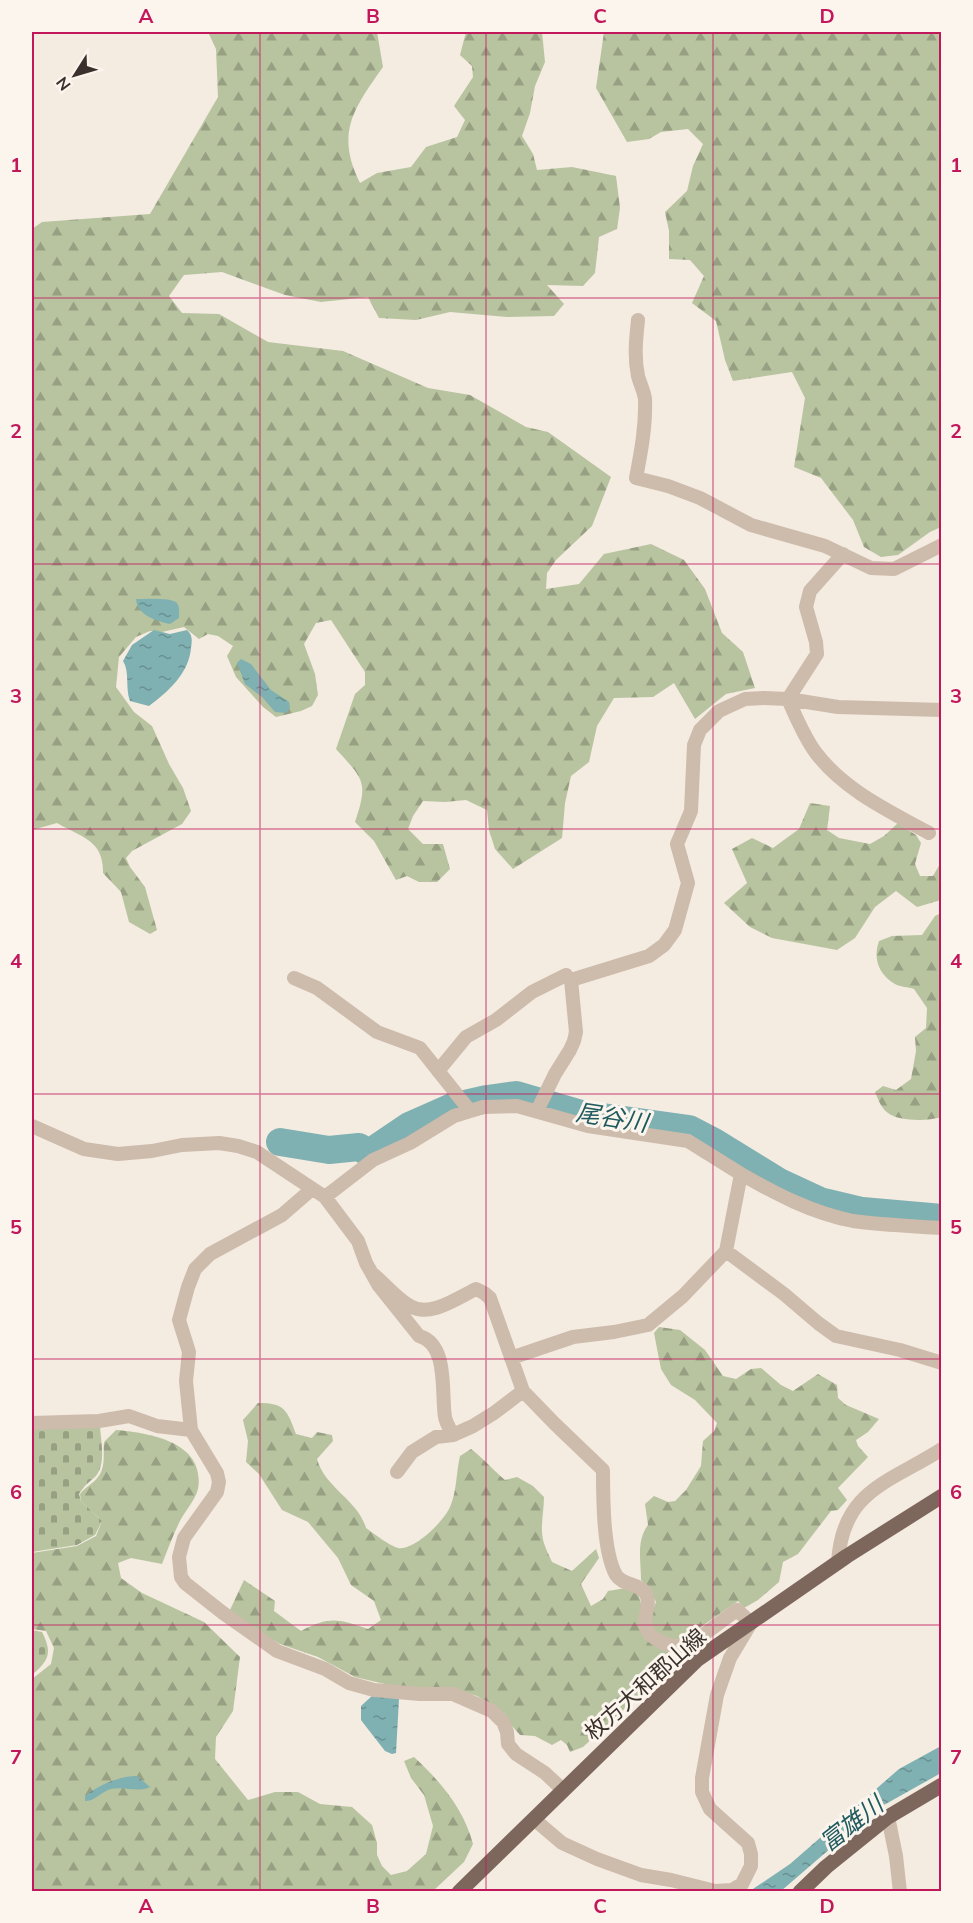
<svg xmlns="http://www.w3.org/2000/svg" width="973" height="1923" viewBox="0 0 973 1923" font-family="Mulish,'Noto Sans JP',sans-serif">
	<defs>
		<pattern id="forest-firs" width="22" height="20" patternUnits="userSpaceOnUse" patternTransform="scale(1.5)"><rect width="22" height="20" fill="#b8c4a0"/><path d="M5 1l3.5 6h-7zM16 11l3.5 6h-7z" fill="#97a083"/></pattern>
		<pattern id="cemetery-stones" width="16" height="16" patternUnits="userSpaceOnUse" patternTransform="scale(1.5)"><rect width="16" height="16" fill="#b8c4a0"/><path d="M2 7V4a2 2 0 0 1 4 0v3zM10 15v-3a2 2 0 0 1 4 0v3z" fill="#97a083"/></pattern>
		<pattern id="water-ripples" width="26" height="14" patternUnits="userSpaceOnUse" patternTransform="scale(1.5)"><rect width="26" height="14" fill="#7fb0b2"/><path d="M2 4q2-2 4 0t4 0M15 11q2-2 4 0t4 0" fill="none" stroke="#699091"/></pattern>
	</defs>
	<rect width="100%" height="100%" fill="#f4ebe1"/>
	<!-- forest -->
	<path fill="url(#forest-firs)" d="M208 32H377L383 67C354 108 335 133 360 183L377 173 411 167 426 147 457 137 465 120 454 106 473 77 472 66 460 55 466 32H542L545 62 535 86 530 113 522 136 533 154 537 170 572 167 616 176 620 208 617 229 599 237 595 273 583 286 547 285 564 304 554 316 507 317 450 312 416 320 379 318 368 297 321 302 285 295 222 272 184 275 169 296 182 313 219 314 268 342 343 351 428 388 470 395 526 427 548 432 611 477 592 526 556 560 547 573 546 589 579 584 604 554 651 544 684 560 705 589 722 633 743 652 755 688 726 694 695 719 674 683 653 697 614 698 597 726 589 762 571 776 565 803 562 838 513 869 495 849 489 830 487 810 466 800 445 802 423 801 413 816 408 829 423 844H443L450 869 437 882H419L407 876 396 880 374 841 355 822C369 781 363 779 336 749L355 694 365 685V672L331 620 316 623 304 644 315 674 318 695 312 706 301 711 276 717 263 707 236 677 227 656 233 646 218 636 208 634 199 639 184 627 162 632 150 631 136 637 119 657 116 687 134 712 152 726 169 764 183 788 191 811 182 824 132 851 126 858 130 867 145 887 157 930 150 934 129 922 121 892 103 873C104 840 81 837 57 823L32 830V229L42 222 150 214 218 97 216 49Z
		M604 32H941V527L930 532 898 555 881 557 864 547 853 520 821 478 794 467 805 398 792 372 733 381 725 360 716 321 692 303 704 276 690 260 669 259V231L665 212 687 191 693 166 703 144 688 129 661 132 649 139 627 142 596 88Z
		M810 803 830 806 827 830 839 838 870 844 884 836 898 823 916 835 921 843 915 864 920 876H933L941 862V900L917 907 896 891 875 907 855 938 837 950 772 938 750 927 724 903 747 883 732 849 752 838 773 848 799 829Z
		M941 913V1117C928 1121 900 1122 888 1113 881 1108 878 1099 875 1092L883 1086 896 1090 911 1079 916 1051 915 1037 926 1028 927 1008 914 989C908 987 900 987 895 984 878 974 873 958 879 941L892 936 922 935 935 916Z
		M659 1327 680 1330 705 1350 723 1376 736 1379 751 1369 761 1368 781 1385 793 1391 818 1374 837 1385 838 1398 846 1405 879 1419 868 1432 856 1440 858 1446 868 1457 838 1488 847 1500 838 1510 831 1511 798 1554 783 1562 779 1582 758 1600 744 1608 738 1601 685 1638C670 1642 665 1638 653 1630L650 1617 656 1602 648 1587 641 1580C641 1560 636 1541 648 1525L645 1504 654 1496 668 1502 675 1501 686 1490 701 1466 703 1441 714 1431 717 1423 695 1400 671 1385 661 1369 654 1333Z
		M258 1403C285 1403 287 1410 296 1434L312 1438 317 1432 332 1435 333 1441 317 1459C325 1488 358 1500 366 1528 373 1533 390 1546 398 1548 414 1551 444 1521 450 1507 457 1491 456 1473 460 1456L471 1449C484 1459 493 1470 505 1480L517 1477 533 1486 544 1497C544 1511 540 1526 543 1540 545 1548 549 1555 552 1562L572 1571 596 1549 599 1558 581 1584 591 1606 603 1599 608 1591 626 1588 638 1592 642 1608 639 1627 645 1639 682 1656 583 1747 570 1752 567 1745 561 1740 552 1745 535 1736 520 1735 512 1726 505 1714 477 1696 447 1687 421 1688 389 1685 355 1677 318 1657 280 1644 249 1626 230 1610 244 1580 275 1601 274 1611 301 1631C330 1616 338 1619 368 1629L381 1620 374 1601 351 1585 338 1558 308 1522 282 1510 259 1474 246 1462 248 1441 243 1420Z
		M116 1430C150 1433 206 1442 198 1489 195 1501 183 1513 178 1525 172 1538 167 1551 162 1564L131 1558 118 1563 121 1578 142 1593 204 1622 240 1657 233 1711 216 1737 215 1759 248 1800 275 1792H298L320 1804 352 1807 372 1825 377 1843V1855L382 1866 391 1875 407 1871 426 1854 433 1826 424 1795 411 1778 404 1761 414 1757C440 1781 464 1809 473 1844L464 1862 433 1891 32 1892V1679L51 1664 54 1648 46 1631 32 1629V1553L77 1546 96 1536 102 1521 81 1501 80 1494C85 1487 94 1483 98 1477 106 1467 103 1453 104 1442Z"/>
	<!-- cemetery -->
	<path fill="url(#cemetery-stones)" d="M100 1427C101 1441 106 1464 96 1476 89 1482 84 1486 79 1494L81 1501 102 1521 95 1535 77 1545 32 1552V1429Z
		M32 1630 42 1632C52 1652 50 1660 32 1675Z"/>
	<!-- water -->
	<path fill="url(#water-ripples)" d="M136 599C145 599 171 597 177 603 180 607 179 613 179 618L170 624C156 621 137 615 136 599Z
		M154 630 170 634 187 630C193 635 192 641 191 648 189 673 168 692 149 706L130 701C125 688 130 672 123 661L132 645Z
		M241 659 251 664 271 690 289 702 290 708 286 713 275 712 262 697 245 684 237 663Z
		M373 1695 399 1699 396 1753 392 1754 385 1751 364 1724 361 1720V1706Z
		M941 1746V1773L875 1810 781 1891H750L790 1864 899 1769Z
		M137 1776 150 1787C138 1793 124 1786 111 1789 102 1791 94 1802 85 1801V1796C99 1785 119 1776 137 1776Z"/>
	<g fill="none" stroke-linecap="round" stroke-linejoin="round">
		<!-- river -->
		<path stroke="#7fb0b2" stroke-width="28" d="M280 1142 329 1150 359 1147 369 1153 409 1126 452 1107 487 1099 516 1095 581 1114 689 1129 714 1142 779 1182 820 1201 862 1211 942 1218"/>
		<!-- street -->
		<path stroke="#cdbbac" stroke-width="14" d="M638 320C636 339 634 357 638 376 640 384 644 391 645 399 646 426 641 452 636 478L668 486 700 498 751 525 825 546 871 568 894 569 942 545
			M843 554 810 591 806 607 816 642 817 654 788 699C796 717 804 737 816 753 844 790 889 811 929 833
			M294 978 317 988 377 1032 420 1048 470 1111
			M438 1071 466 1037 496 1020 532 992 566 975
			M537 1111 555 1074 570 1050 574 1041 576 1032 571 980 649 956 664 945 675 930 688 883 677 844 691 811 694 745 700 730 719 711 745 699 764 698 788 699 838 707 942 710
			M32 1126 84 1149 118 1154 152 1151 182 1145 219 1143 238 1146 257 1152 325 1197 358 1241 366 1263 379 1286 419 1336C449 1344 441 1393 445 1417 446 1423 450 1429 453 1435
			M312 1189 282 1215 210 1254 195 1269 188 1287 179 1320 189 1352 186 1381 191 1430 217 1473 219 1482 217 1492 184 1538 179 1557 181 1577 185 1583 223 1613 277 1651 325 1669 349 1683 374 1690 420 1694H453L492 1711 503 1722 507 1732 508 1744 516 1754 545 1773 563 1790
			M325 1197 373 1160 410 1143 454 1116 483 1107 517 1106 588 1126 688 1141 741 1174
			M942 1228C912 1226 882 1225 853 1221 812 1213 776 1194 741 1174L726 1251 784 1294 818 1323 836 1336 900 1350 942 1363
			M374 1275C386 1285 397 1299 410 1306 430 1318 457 1298 476 1289L484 1293 490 1298 523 1391 554 1423 603 1470C603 1497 603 1552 616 1575 623 1586 640 1583 646 1594 652 1605 641 1619 647 1630 650 1635 657 1640 661 1642 670 1646 678 1648 688 1644 700 1639 725 1618 737 1610L751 1623 730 1658 717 1695 702 1778V1792L710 1809 748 1843 751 1854V1866L742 1884 732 1890 715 1891 671 1880 641 1875 597 1859 562 1843 535 1820
			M511 1358 573 1337 614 1332 648 1325 683 1296 726 1251
			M32 1423 99 1421 129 1416 157 1426 191 1430
			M397 1472 412 1452 436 1437 453 1435 473 1426 494 1413 523 1391
			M838 1563C842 1490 889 1483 942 1449
			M888 1817 896 1856 900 1892"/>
		<!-- primary -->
		<path stroke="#7d675c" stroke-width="15" d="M459 1892 698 1659 847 1556 942 1496
			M800 1892 826 1867 888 1817 942 1785"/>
	</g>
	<!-- grid -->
	<path fill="none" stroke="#c2185b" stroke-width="1.5" stroke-opacity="0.55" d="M260 32V1892M486 32V1892M713 32V1892M32 298H942M32 564H942M32 829H942M32 1094H942M32 1359H942M32 1625H942"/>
	<g text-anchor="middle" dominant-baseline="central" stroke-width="6" stroke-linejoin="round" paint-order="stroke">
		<!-- street labels -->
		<g font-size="22" fill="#3b302b" stroke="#fbf5ee">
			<text transform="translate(645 1684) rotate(-42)">枚方大和郡山線</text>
		</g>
		<!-- water labels -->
		<g font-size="24" font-style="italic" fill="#1f5a5e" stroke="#fbf5ee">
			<text transform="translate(612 1117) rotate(9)">尾谷川</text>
			<text transform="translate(851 1823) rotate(-38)">富雄川</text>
		</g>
	</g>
	<!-- border -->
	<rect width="973" height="1923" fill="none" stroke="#fbf5ee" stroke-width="66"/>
	<!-- north arrow -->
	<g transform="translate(75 75) rotate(233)" stroke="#fbf5ee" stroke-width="4.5" paint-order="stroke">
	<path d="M0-4.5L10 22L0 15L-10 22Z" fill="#3b302b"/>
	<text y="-9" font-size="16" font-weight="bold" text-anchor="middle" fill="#3b302b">N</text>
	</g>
	<rect x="33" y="33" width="907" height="1857" fill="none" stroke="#c2185b" stroke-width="2"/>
	<g font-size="20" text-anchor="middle" font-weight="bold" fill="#c2185b">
		<text x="146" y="23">A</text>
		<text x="373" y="23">B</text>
		<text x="600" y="23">C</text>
		<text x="827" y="23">D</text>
		<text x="16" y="172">1</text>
		<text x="956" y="172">1</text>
		<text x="16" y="438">2</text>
		<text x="956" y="438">2</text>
		<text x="16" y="703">3</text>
		<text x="956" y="703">3</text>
		<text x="16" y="968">4</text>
		<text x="956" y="968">4</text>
		<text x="16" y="1234">5</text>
		<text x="956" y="1234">5</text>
		<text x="16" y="1499">6</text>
		<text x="956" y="1499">6</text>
		<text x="16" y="1764">7</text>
		<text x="956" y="1764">7</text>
		<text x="146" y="1913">A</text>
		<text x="373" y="1913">B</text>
		<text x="600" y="1913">C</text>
		<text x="827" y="1913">D</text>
	</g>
</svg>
